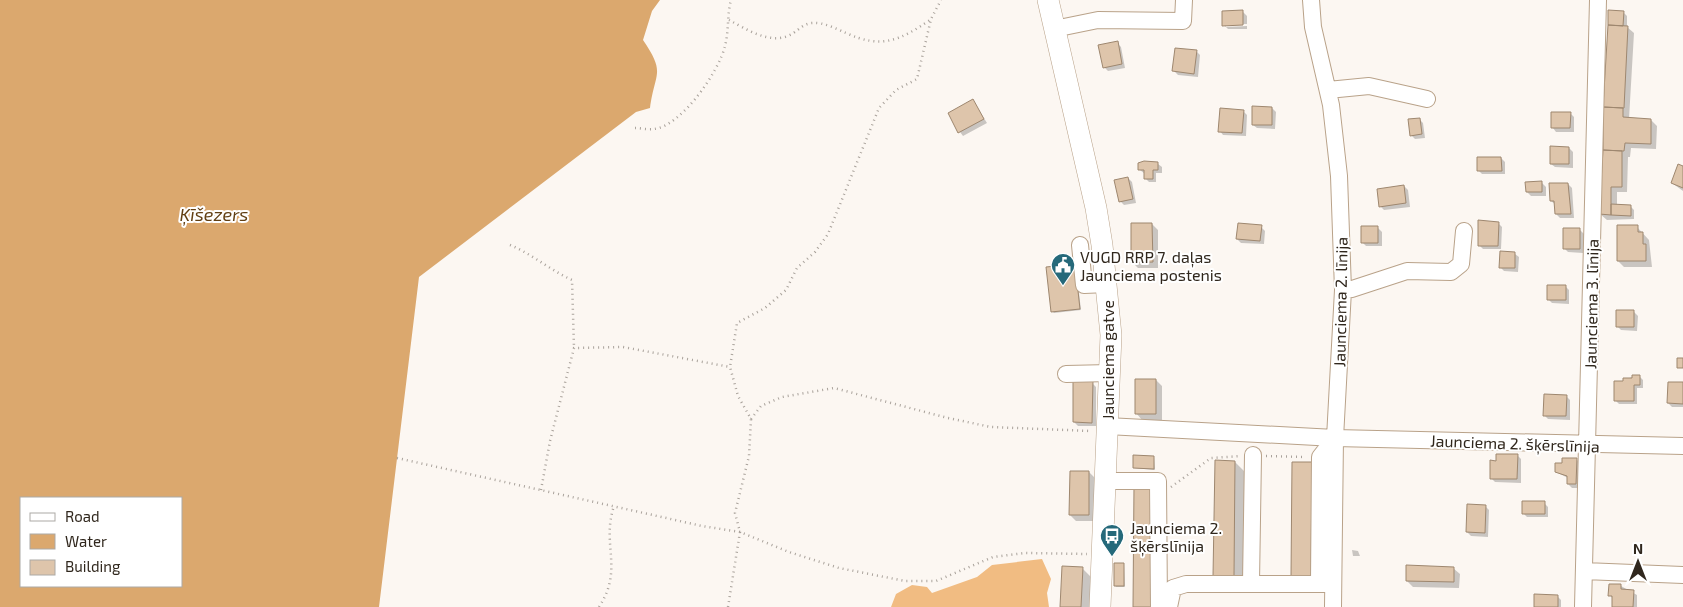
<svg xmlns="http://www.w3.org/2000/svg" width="1683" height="607" viewBox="0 0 1683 607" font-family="'Exo 2',sans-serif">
	<rect width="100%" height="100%" fill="#fcf7f2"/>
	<!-- forest -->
	<path fill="#f1bc82" d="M1042 559 1051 579 1047 593 1049 607H891L896 594 912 585 927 587 932 593 977 577 992 565Z"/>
	<!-- water -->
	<path fill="#dba86e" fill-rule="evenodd" d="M0 0H660L652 11 643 40C666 74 655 71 650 108L636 112 419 277 379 607H0ZM21 498H181V586H21Z"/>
	<!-- shadow -->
	<path fill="#0003" d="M1243 12 1247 16V24H1226V27L1247 26V29H1228L1224 25Z
		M1623 12 1627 16V27L1634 33 1629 119 1651 120 1657 126 1656 149 1631 148 1630 157H1628L1627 192H1617V205L1630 206 1634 210V219L1607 220 1600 214 1609 25Z
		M1117 43 1121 47 1125 68 1108 71 1104 67Z
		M1196 51 1200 55 1198 77 1178 75 1174 71Z
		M973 101 987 123 963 136 960 132Z
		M1272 108 1276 112 1275 129 1257 128 1253 125Z
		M1243 111 1247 115 1246 136 1223 135 1220 131Z
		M1570 113 1574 117V132H1556L1553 128Z
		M1419 119 1423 123 1425 138 1415 139 1411 135Z
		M1569 148 1573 152V168L1555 167 1551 164Z
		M1501 158 1505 162V174H1482L1478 170Z
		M1158 164 1162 167V173H1156V182H1149L1145 178V174L1140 170Z
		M1683 168V191L1672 183Z
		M1128 178 1132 182 1136 203 1124 205 1120 201Z
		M1542 183 1546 187V196H1531L1527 192Z
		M1568 184 1572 188 1574 218H1560L1556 214V205L1551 201Z
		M1404 186 1408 190 1410 207 1384 210 1380 206Z
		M1498 223 1502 227 1501 249H1483L1479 245Z
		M1152 224 1158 230V268H1138L1132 262Z
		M1261 227 1265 231 1264 244 1241 243 1237 239Z
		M1637 227 1649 240 1652 267H1624L1618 261Z
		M1378 228 1382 232V246H1366L1362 242Z
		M1580 230 1584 234 1583 253 1568 252 1564 248Z
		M1515 254 1519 257 1518 272 1504 271 1500 267Z
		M1076 267 1081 310 1054 313 1052 311Z
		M1565 286 1569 290V304L1552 303 1548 299Z
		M1634 312 1638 316 1637 331 1621 330 1617 326Z
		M1639 376 1643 380V388H1637V404H1619L1615 400 1624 379Z
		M1156 380 1162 386V420H1142L1136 413Z
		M1092 383 1096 387V426H1078L1074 422Z
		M1683 384V407H1672L1668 403Z
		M1566 396 1570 400V420L1548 419 1544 415Z
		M1517 455 1521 459V483L1495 482 1491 478Z
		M1154 457 1155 470 1134 468Z
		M1576 459 1580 463V488H1572L1568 484V478L1556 472 1563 464Z
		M1235 462 1247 474 1245 588H1227Z
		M1089 472 1095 478V521H1076L1070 515Z
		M1544 503 1548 507V517H1527L1523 513Z
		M1485 506 1489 510 1488 537 1471 536 1467 532Z
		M1352 550 1358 551 1360 556H1353Z
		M1124 564 1125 587H1116L1115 585Z
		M1082 568 1095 581 1094 607H1061Z
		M1453 568 1460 574 1459 588 1413 587 1407 581Z
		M1621 586 1637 595V607H1613V599L1610 595Z
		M1557 596 1561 600V607H1536Z"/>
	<!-- building -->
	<path fill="#dec5ab" stroke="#9e876f" d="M1243 10V25L1222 26V11Z
		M1608 10 1624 11 1623 26 1608 25Z
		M1608 25 1628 26 1624 108 1603 107Z
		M1118 41 1122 64 1103 68 1098 45Z
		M1175 48 1197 50 1194 74 1172 71Z
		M973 99 984 119 958 133 948 113Z
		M1252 106 1272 107V125H1252Z
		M1603 107 1623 108V117L1651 119V144L1625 143 1624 151 1603 150Z
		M1220 108 1244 110 1242 133 1218 132Z
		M1551 112H1571L1570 128H1551Z
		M1420 118 1422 134 1410 136 1408 119Z
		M1550 146 1569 147V164H1550Z
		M1603 150 1622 151V187H1611V215L1599 214Z
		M1477 157H1501L1502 171H1477Z
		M1144 161 1158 162V170H1153V179H1144V170H1138V163Z
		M1678 164 1683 166V188L1671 183Z
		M1128 177 1133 199 1119 202 1114 180Z
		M1542 181V192H1526L1525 182Z
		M1549 183H1568L1571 214H1555L1554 201H1550Z
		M1404 185 1406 203 1379 207 1377 189Z
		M1611 204 1631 205V216L1611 215Z
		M1478 220 1499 222 1498 246H1478Z
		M1131 223H1152L1153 262 1131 263Z
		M1238 223 1262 225 1260 241 1236 239Z
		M1617 225H1638V232H1643V244H1646V261H1617Z
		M1361 226H1378V243H1361Z
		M1563 228H1580V249H1563Z
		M1500 251 1515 252V268H1499Z
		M1075 264 1080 309 1051 312 1046 267Z
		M1547 285H1566V300H1547Z
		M1616 310H1634V327H1616Z
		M1677 358H1683V368H1677Z
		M1632 375H1640V385H1634V401H1614V381H1623V378H1632Z
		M1135 379H1156V414H1135Z
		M1073 381H1093L1092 423 1073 422Z
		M1668 382H1683V404L1667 403Z
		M1544 394 1567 395 1566 416H1543Z
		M1496 454H1518L1517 479H1490V460L1496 461Z
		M1133 455 1154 456V469L1133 468Z
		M1562 458H1577L1576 484H1567V476L1555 472V463H1562Z
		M1215 460 1235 461 1234 576H1213Z
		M1292 462H1312L1311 577H1291Z
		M1070 471H1089V515H1069Z
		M1134 485H1154L1153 607H1133Z
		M1522 501H1545V514H1522Z
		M1467 504 1486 505 1485 533 1466 532Z
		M1114 563H1124V586H1114Z
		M1406 565 1454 567V582L1406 581Z
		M1062 566 1083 567 1081 607H1060Z
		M1609 584H1621V589L1634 590 1633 607H1612V596H1608Z
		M1534 594 1558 595V607H1534Z"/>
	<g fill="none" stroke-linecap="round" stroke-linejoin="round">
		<!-- minor casing -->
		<g stroke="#b9a289" stroke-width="18">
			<path id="minor" d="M1311 0 1313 27 1331 105 1339 176 1343 290 1335 438 1333 607
				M1054 29 1098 20 1183 21 1184 0
				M1328 90 1369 86 1427 99
				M1080 245 1084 285 1107 284
				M1343 290 1352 289 1407 271 1451 272 1461 264 1464 231
				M1066 374 1110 373
				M1107 426 1335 438 1683 446
				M1105 481H1158L1159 607
				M1584 571 1683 575
				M1251 583 1253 455
				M1319 584 1320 457 1335 438
				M1169 607 1173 588 1186 584H1333
				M1583 607 1598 0"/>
		</g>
		<!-- major casing -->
		<g stroke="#b9a289" stroke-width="22">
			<path id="major" d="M1048 0 1096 208 1102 245 1111 335 1100 607"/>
		</g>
		<!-- path -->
		<path stroke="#a9a29b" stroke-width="2.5" stroke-dasharray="1 4" stroke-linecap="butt" d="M729 20C746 29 770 45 790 35 797 32 803 23 813 23 823 22 837 29 846 33 881 49 899 41 930 20
			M635 128C641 128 648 130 654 129 682 126 719 71 725 46 729 31 727 15 731 0
			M510 245C532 254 550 270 572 280L574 348
			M751 419 761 406 782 397 834 388 948 418 991 427 1091 431
			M1266 456 1306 457
			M397 458 702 526 740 532 789 552 839 568 905 581H936L993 557 1025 553 1087 554
			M1171 487 1211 458 1241 456
			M541 490 550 441 574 348 623 347 730 367
			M599 607C624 569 601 545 614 506
			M728 607 740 532 735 513 749 456 751 419 738 396 730 367 737 323 765 308 786 290 797 268 815 252 828 234 879 108 896 90 917 79 931 19 941 0"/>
		<!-- minor -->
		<use href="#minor" stroke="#fff" stroke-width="16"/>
		<!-- major -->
		<use href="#major" stroke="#fff" stroke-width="21"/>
	</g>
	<!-- icons -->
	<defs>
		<g id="civic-pin" transform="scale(1.25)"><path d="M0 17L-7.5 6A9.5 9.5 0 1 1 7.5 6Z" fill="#25697a" stroke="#fff"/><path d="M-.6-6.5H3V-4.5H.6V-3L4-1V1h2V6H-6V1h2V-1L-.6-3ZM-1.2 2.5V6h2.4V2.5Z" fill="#fff"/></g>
		<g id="bus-pin" transform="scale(1.25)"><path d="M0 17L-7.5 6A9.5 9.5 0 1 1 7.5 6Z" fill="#25697a" stroke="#fff"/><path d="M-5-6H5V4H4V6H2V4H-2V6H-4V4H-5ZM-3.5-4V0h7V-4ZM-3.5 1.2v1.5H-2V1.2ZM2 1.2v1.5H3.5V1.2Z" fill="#fff"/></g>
	</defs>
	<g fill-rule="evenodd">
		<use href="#civic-pin" x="1063" y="265"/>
		<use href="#bus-pin" x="1112" y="536"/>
	</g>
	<g text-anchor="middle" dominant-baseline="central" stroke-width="4" stroke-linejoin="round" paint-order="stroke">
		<!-- poi labels -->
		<g font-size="16" fill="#30271d" stroke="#fff" text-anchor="start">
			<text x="1080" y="256">VUGD RRP 7. daļas<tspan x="1080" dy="18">Jaunciema postenis</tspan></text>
			<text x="1130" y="527">Jaunciema 2.<tspan x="1130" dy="18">šķērslīnija</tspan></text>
		</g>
		<!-- street labels -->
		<g font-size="16" fill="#30271d" stroke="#fff">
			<text transform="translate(1340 302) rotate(-89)">Jaunciema 2. līnija</text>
			<text transform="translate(1591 304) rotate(-89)">Jaunciema 3. līnija</text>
			<text transform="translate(1107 360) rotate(-90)">Jaunciema gatve</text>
			<text transform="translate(1515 443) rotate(2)">Jaunciema 2. šķērslīnija</text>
		</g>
		<!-- water labels -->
		<g font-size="18" font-style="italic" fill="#623f13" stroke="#fff">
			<text x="214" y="214">Ķīšezers</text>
		</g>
	</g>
	<!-- legend -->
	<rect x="20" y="497" width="162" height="90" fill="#ffffff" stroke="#aca9a5"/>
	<rect x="30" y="513" width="25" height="8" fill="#ffffff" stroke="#aca9a5"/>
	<text x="65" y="522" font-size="15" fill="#30271d">Road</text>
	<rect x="30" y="534" width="25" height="15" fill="#dba86e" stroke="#aca9a5"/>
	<text x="65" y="547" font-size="15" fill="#30271d">Water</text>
	<rect x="30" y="560" width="25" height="15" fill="#dec5ab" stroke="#aca9a5"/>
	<text x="65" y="572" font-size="15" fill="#30271d">Building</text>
	<!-- north arrow -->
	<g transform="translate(1638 562)" stroke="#ffffff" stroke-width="4" paint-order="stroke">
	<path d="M0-4L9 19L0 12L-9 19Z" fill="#30271d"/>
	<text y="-8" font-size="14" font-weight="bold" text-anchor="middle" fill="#30271d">N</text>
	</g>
</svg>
